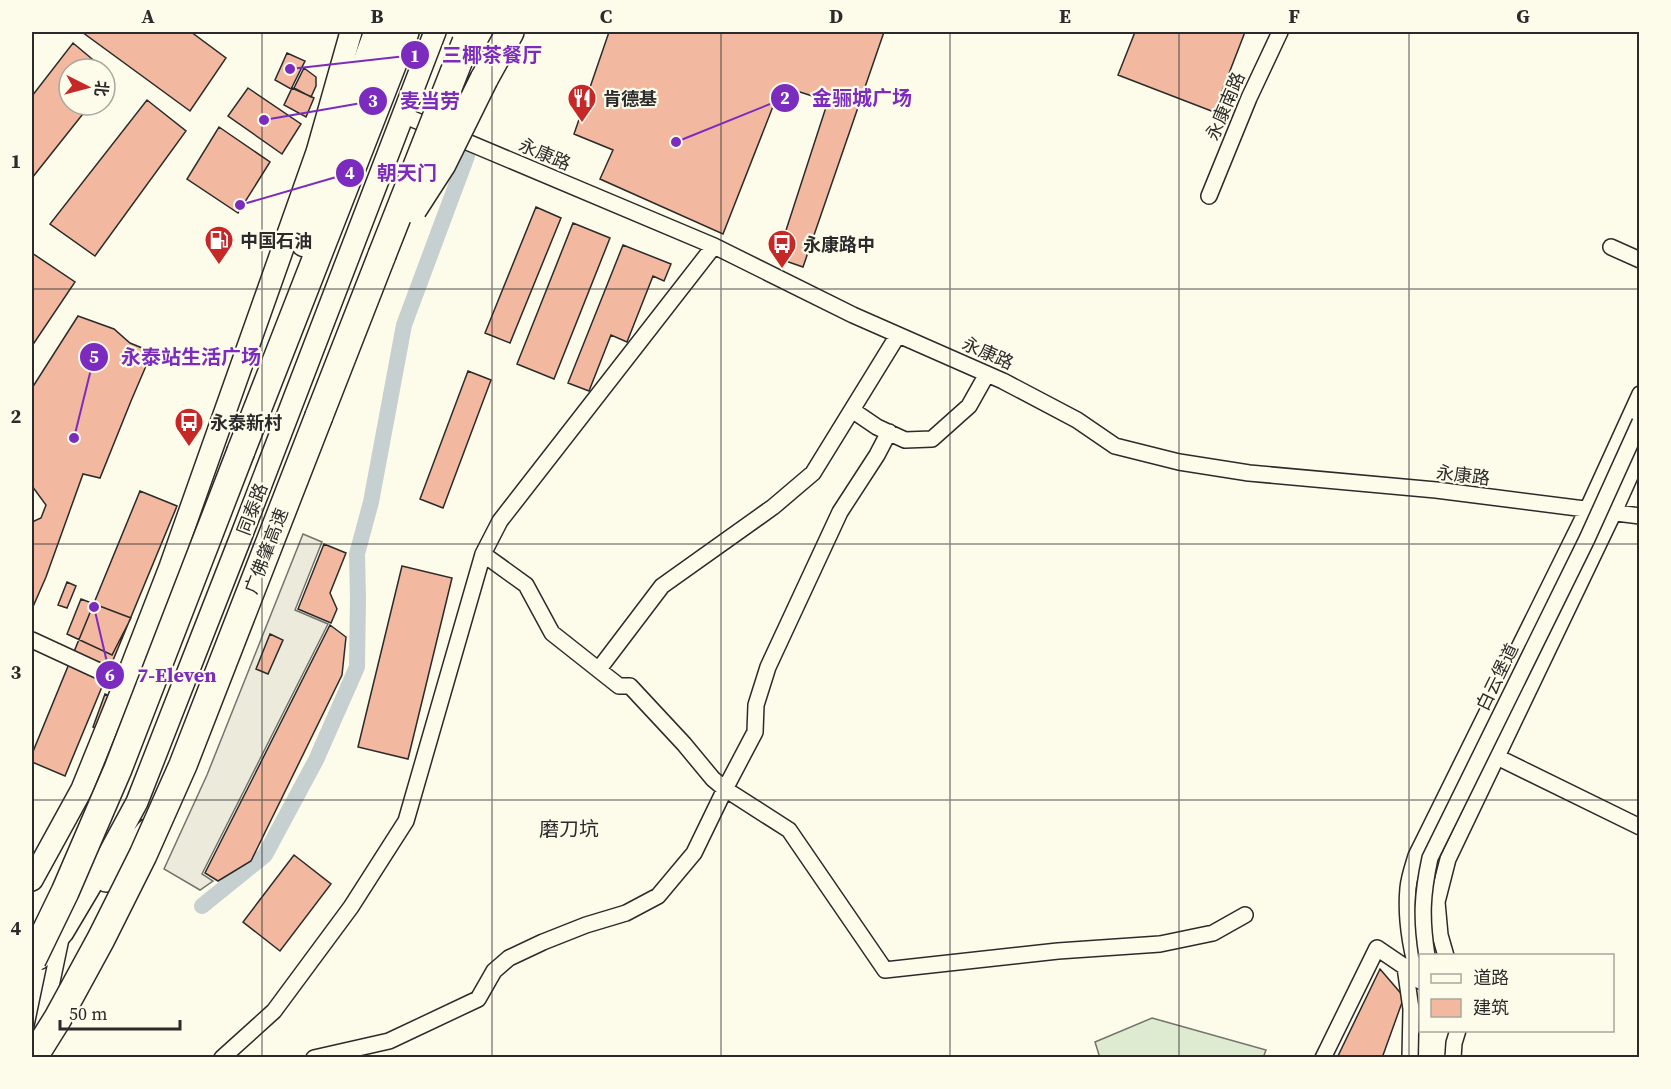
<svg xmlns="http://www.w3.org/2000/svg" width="1671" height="1089" viewBox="0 0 1671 1089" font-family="'Source Serif 4','Noto Sans SC',serif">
	<rect width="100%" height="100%" fill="#fdfbea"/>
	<!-- green -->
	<path fill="#deebd1" stroke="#74746e" stroke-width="1.5" d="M1152 1018 1266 1050 1263 1058H1100L1095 1042Z"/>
	<!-- parking -->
	<path fill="#eceadb" stroke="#74746e" stroke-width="1.5" d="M303 534 322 542 295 610 328 624 202 874 213 881 200 890 164 869 207 775Z"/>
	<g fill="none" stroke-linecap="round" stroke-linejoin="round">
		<!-- canal -->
		<path stroke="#c7d0d0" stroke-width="16" d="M202 906 265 855 316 760 357 667 358 598 357 554 371 502 404 325 467 156"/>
	</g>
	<!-- building -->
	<path fill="#f2b8a0" stroke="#2b2b2b" stroke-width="1.5" d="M82 32H191L226 58 190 111Z
		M609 32H884L803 267 777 258 828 101 781 86 723 234 600 179 613 150 574 134Z
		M1135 32H1245L1214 112 1118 75Z
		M73 43 104 69H69V105H90L32 178V96Z
		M287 53 305 61 291 89 275 80Z
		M304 68 316 77V86L311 97 294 88Z
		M248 88 301 124 282 154 228 116Z
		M292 88 314 98 306 117 284 105Z
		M147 100 186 131 95 256 50 224Z
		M219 127 270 162 238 213 187 179Z
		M536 207 561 218 510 343 485 333Z
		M573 223 610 238 554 379 517 364Z
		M623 245 671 264 664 281 653 276 627 342 611 335 589 391 568 383Z
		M32 253 75 282 32 346Z
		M78 316 114 329 130 343 152 352 131 401 100 478 83 474 46 577 32 609V522L41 518 46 505 32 486V388Z
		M468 371 491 380 443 508 420 499Z
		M140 491 177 506 65 776 32 762V754Z
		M324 544 346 553 330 593 337 609 331 623 298 609Z
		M402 566 452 578 408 759 358 747Z
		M67 582 76 586 67 608 58 605Z
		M81 599 131 618 112 655 67 634Z
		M330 625 346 637 342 675 251 861 218 881 205 873Z
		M270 634 283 640 268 674 256 669Z
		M105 694 114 698 102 730 93 727Z
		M294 855 331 884 280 951 243 922Z
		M1380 969 1404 997 1382 1058H1337Z"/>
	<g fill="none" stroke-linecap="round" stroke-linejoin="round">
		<!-- street casing -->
		<g stroke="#2b2b2b" stroke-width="18">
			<path id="street" d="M403 115 714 246 853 315 1003 381 1077 420 1115 446 1179 462 1249 473 1436 490 1640 516
				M1209 196 1249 98 1280 32
				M1611 247 1640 260
				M852 410 877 427 905 440 932 439 969 406 987 374
				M483 554 526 585 552 633 619 686H630L684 744 713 779 725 789 789 830 885 970 1058 951 1160 944 1213 933 1245 915
				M32 640 125 683
				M599 669 662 586 773 507 813 473 898 335
				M1489 753 1640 827
				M1446 956 1440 935 1437 902 1448 859 1613 514 1640 454
				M1420 981C1411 951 1405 920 1408 888 1409 877 1413 866 1416 856L1587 510 1640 394
				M41 1034 62 934
				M222 1058 274 1011 351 907 406 821 483 554 500 521 714 246
				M314 1058 389 1041 478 999 494 971 509 958 543 942 586 925 626 913 658 896 694 853 725 789 755 732 756 705 768 667 840 512 877 455 889 432
				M1323 1058 1377 948 1405 967 1411 1009 1410 1058
				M1453 1058 1454 1043 1458 1030"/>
		</g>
		<!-- secondary casing -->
		<g stroke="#2b2b2b" stroke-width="24">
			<path id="secondary" d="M32 880 82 789 125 683 170 567 317 152 351 32
				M106 881 147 830
				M40 958 63 932 104 863 137 802 242 534 435 32"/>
		</g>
		<!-- highway casing -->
		<g stroke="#2b2b2b" stroke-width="30">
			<path id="highway" d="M484 79 510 32
				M305 243 333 155 378 32
				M319 416 382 255
				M241 451 405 32"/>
		</g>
		<!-- street -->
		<use href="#street" stroke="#fdfbea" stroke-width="15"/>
		<!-- secondary -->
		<use href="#secondary" stroke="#fdfbea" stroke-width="21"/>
		<!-- highway -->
		<use href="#highway" stroke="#fdfbea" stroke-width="27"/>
		<!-- street-bridge casing -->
		<g stroke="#2b2b2b" stroke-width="18" stroke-linecap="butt">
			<path id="street-bridge" d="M1427 956C1421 918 1422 895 1430 858L1587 539 1640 422"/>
		</g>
		<!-- highway-bridge casing -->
		<g stroke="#2b2b2b" stroke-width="30" stroke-linecap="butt">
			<path id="highway-bridge" d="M413 209 442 164 484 79
				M382 255 466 42
				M32 960 65 892 118 769 241 451
				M33 1058 58 1018 101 939 143 855 183 765 319 416"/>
		</g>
		<!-- street-bridge -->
		<use href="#street-bridge" stroke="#fdfbea" stroke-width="15"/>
		<!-- highway-bridge -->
		<use href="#highway-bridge" stroke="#fdfbea" stroke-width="27"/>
	</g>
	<!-- grid -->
	<path fill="none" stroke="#2b2b2b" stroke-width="1.5" stroke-opacity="0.55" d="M262 32V1058M492 32V1058M721 32V1058M950 32V1058M1179 32V1058M1409 32V1058M32 289H1640M32 544H1640M32 800H1640"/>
	<!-- icons -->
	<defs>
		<g id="restaurant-pin" transform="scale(1.5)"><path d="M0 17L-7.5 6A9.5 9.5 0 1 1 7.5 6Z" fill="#c62828" stroke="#fdfbea"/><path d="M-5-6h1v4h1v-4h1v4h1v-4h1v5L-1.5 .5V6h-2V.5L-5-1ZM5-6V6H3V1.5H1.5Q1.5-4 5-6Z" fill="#fff"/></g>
		<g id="fuel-pin" transform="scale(1.5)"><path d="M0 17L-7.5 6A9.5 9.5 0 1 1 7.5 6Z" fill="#c62828" stroke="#fdfbea"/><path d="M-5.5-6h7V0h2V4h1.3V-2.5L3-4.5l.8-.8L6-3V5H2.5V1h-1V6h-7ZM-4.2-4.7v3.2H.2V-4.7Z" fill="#fff"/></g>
		<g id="bus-pin" transform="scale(1.5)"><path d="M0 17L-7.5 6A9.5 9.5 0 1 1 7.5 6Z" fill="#c62828" stroke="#fdfbea"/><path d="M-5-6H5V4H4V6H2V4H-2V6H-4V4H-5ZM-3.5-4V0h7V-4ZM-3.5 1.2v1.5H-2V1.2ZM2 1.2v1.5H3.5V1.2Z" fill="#fff"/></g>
	</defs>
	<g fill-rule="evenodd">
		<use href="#restaurant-pin" x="582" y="98"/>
		<use href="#fuel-pin" x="219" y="240"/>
		<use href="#bus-pin" x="782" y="244"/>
		<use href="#bus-pin" x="189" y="422"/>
	</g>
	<g text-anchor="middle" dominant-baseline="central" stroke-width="4.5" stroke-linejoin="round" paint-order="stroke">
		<!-- poi labels -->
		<g font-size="18" font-weight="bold" fill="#2b2b2b" stroke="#fdfbea" text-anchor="start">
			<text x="603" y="98">肯德基</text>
			<text x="240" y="240">中国石油</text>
			<text x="803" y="244">永康路中</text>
			<text x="210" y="422">永泰新村</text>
		</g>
		<!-- street labels -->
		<g font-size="18" fill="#2b2b2b" stroke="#fdfbea">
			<text transform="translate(1225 106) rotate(-67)">永康南路</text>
			<text transform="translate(545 154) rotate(23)">永康路</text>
			<text transform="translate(988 353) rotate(24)">永康路</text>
			<text transform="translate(1463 475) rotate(7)">永康路</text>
			<text transform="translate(252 509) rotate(-69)">同泰路</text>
			<text transform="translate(266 551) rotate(-69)">广佛肇高速</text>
			<text transform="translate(1497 677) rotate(-64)">白云堡道</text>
		</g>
		<!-- neighbourhood labels -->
		<g font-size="20" fill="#2b2b2b" stroke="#fdfbea">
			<text x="569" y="829">磨刀坑</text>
		</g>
	</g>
	<!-- callouts -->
	<path fill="none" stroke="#7b2cbf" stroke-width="2" d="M290 69L415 55M676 142L785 98M264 120L373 101M240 205L350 173M74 438L94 357M94 607L110 675"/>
	<g fill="#7b2cbf" stroke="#fdfbea" stroke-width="2">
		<circle cx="290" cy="69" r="6"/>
		<circle cx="676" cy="142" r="6"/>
		<circle cx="264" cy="120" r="6"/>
		<circle cx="240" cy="205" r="6"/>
		<circle cx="74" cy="438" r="6"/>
		<circle cx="94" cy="607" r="6"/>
		<circle cx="415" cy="55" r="15"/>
		<circle cx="785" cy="98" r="15"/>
		<circle cx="373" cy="101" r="15"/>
		<circle cx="350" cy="173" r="15"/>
		<circle cx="94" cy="357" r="15"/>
		<circle cx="110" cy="675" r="15"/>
	</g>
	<g font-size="18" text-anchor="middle" font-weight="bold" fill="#fff">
		<text x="415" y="62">1</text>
		<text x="785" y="104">2</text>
		<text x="373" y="107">3</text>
		<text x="350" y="179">4</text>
		<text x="94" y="363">5</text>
		<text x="110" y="681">6</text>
	</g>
	<g font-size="20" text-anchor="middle" font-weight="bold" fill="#7b2cbf" stroke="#fdfbea" stroke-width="4.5" stroke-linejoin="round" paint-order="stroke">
		<text x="492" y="62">三椰茶餐厅</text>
		<text x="862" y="105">金骊城广场</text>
		<text x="430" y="108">麦当劳</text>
		<text x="407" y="180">朝天门</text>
		<text x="191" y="364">永泰站生活广场</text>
		<text x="177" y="682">7-Eleven</text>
	</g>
	<!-- border -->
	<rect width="1671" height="1089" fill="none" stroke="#fdfbea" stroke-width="66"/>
	<!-- legend -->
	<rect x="1419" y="954" width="195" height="78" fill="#fdfbea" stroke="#a9a89e" stroke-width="1.5"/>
	<rect x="1431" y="974" width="30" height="9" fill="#fdfbea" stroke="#a9a89e" stroke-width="1.5"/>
	<text x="1473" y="984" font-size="18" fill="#2b2b2b">道路</text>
	<rect x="1431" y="999" width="30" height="18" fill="#f2b8a0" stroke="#a9a89e" stroke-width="1.5"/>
	<text x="1473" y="1014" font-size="18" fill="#2b2b2b">建筑</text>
	<!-- north arrow -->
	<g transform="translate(87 87) rotate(96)"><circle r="28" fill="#fdfbea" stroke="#a9a89e" stroke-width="1.5"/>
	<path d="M0-4.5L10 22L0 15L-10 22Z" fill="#c62828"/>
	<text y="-9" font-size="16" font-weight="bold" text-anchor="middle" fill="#2b2b2b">北</text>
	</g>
	<!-- scale -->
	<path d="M60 1020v9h120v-9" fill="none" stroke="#2b2b2b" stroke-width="3"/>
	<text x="69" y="1020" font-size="18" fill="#2b2b2b" stroke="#fdfbea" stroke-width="4.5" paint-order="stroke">50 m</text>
	<rect x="33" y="33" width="1605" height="1023" fill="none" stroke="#2b2b2b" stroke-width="2"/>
	<g font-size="20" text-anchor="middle" font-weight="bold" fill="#2b2b2b">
		<text x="148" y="23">A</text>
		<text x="377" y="23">B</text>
		<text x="606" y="23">C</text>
		<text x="836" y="23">D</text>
		<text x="1065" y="23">E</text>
		<text x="1294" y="23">F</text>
		<text x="1523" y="23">G</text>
		<text x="16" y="168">1</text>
		<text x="16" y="423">2</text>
		<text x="16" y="679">3</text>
		<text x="16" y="935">4</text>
	</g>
</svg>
